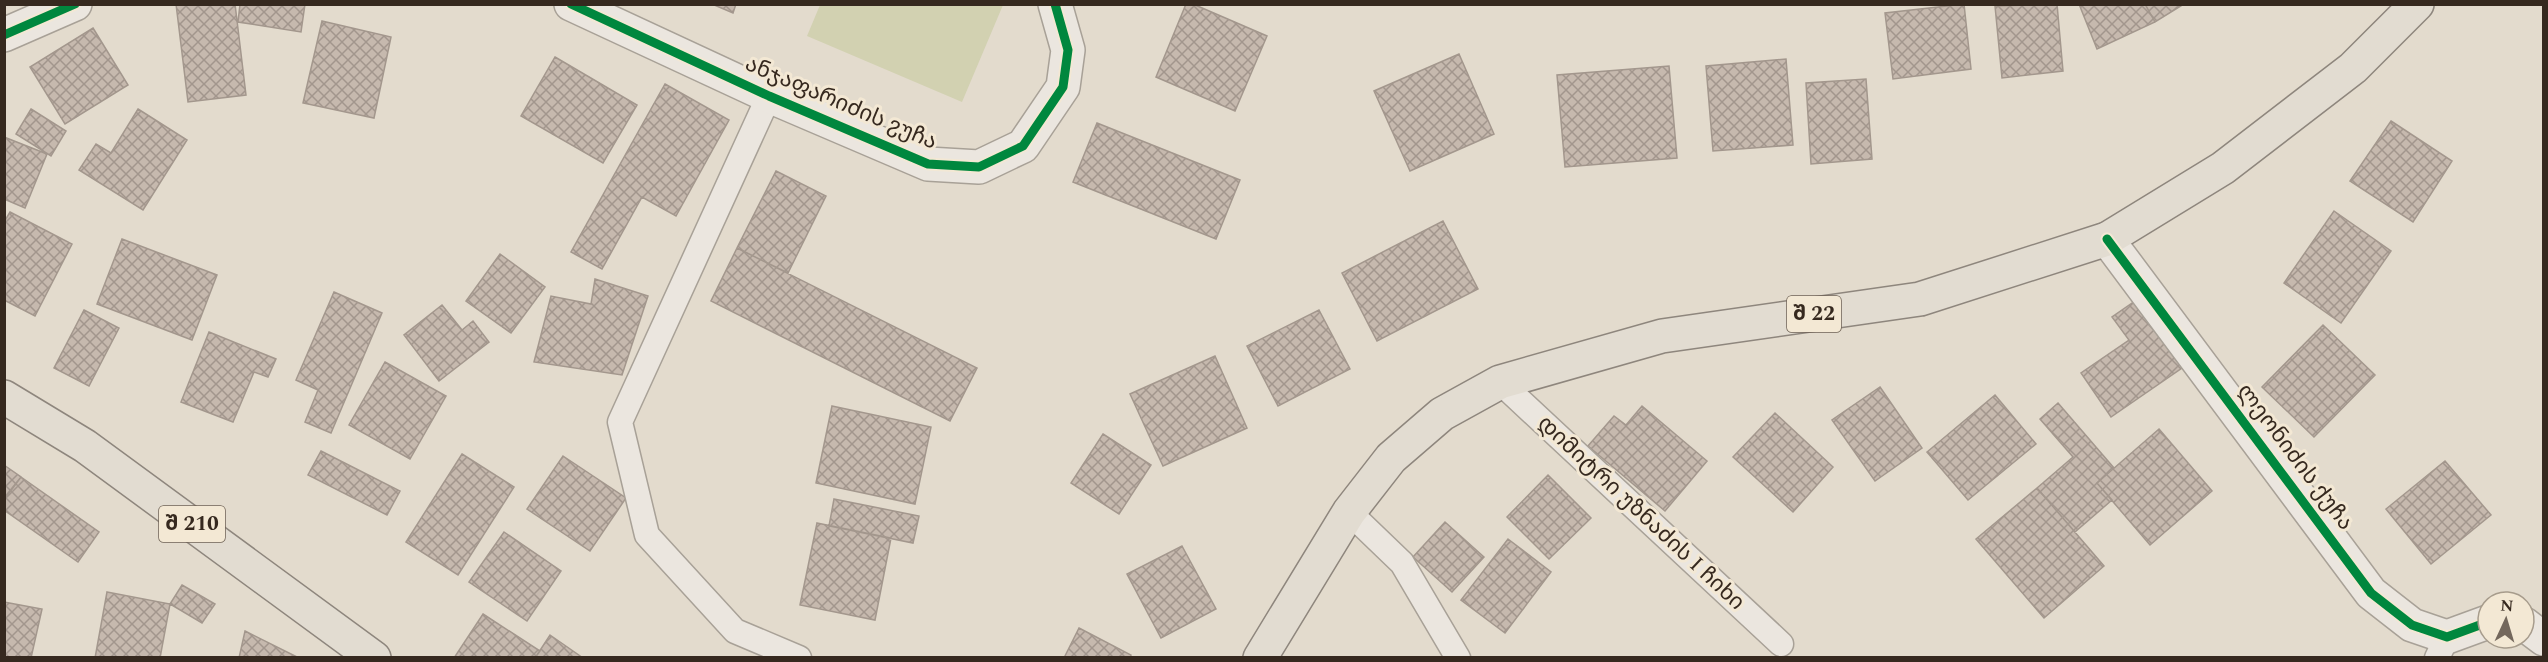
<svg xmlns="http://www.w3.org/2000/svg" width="2548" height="662" viewBox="0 0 2548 662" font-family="Spectral,'Noto Sans Georgian',serif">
	<defs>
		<pattern id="building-cross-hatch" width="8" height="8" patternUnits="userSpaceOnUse" patternTransform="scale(1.5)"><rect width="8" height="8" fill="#c6b9ae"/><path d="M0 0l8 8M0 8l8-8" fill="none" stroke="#a2968d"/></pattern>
	</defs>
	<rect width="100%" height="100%" fill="#e3dbcd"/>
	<!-- grass -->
	<path fill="#d2d1b1" d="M820 5V4L1003 5 962 102 807 36Z"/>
	<!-- building -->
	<path fill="url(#building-cross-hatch)" stroke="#a3978d" stroke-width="1.5" d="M176 4H235L246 95 188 102Z
		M240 4H305L301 32 238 22Z
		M712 4H736L733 13Z
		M1186 4H1193L1267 36 1235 111 1156 77Z
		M1964 4 1971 69 1893 79 1885 13Z
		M2057 4 2063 71 2002 78 1995 6Z
		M2079 4H2145L2155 22 2097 49Z
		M2145 4H2184L2155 22Z
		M322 21 391 37 374 118 303 103Z
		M93 28 128 85 65 124 30 67Z
		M1459 54 1494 134 1410 171 1374 91Z
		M555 57 637 105 603 163 521 116Z
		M1786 59 1793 145 1713 151 1706 66Z
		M1669 66 1677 158 1565 167 1557 75Z
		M1866 79 1872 159 1811 164 1806 83Z
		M665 84 729 120 676 216 642 197 602 269 571 252Z
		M31 109 66 131 51 156 16 134Z
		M138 109 187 140 143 210 79 170 96 144 111 153Z
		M2391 121 2452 161 2413 222 2350 181Z
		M1097 123 1240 180 1216 239 1073 182Z
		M4 137 47 154 25 208 4 199Z
		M776 171 826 196 788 273 737 248Z
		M2334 211 2391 251 2341 323 2284 283Z
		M10 212 72 244 35 316 4 300V222Z
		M1443 221 1478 289 1377 341 1342 273Z
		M122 239 217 275 192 340 97 304Z
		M737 248 977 368 950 421 711 301Z
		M500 254 545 287 511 333 466 301Z
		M595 279 648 296 622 375 534 362 551 296 591 304Z
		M334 292 382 313 331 433 305 422 318 390 296 380Z
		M2135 301 2182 368 2111 417 2081 373 2129 340 2112 317Z
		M442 305 462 330 473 321 489 342 439 381 404 335Z
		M84 310 119 328 89 386 54 368Z
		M1319 310 1350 369 1278 406 1247 346Z
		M2323 325 2375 375 2314 437 2262 387Z
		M209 332 276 359 268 377 254 372 233 422 181 402Z
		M1215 356 1247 428 1163 466 1130 394Z
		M385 362 446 396 410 459 349 425Z
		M1880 387 1922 448 1875 481 1832 420Z
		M1995 395 2036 444 1968 500 1927 452Z
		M2058 403 2114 468 2097 483 2112 500 2075 532 2037 488 2073 457 2040 419Z
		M832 406 931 427 915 504 816 483Z
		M1642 406 1707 461 1665 511 1588 446 1614 416 1626 425Z
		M1775 413 1833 467 1793 512 1733 457Z
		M2159 429 2212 491 2150 545 2097 483Z
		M1103 434 1151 465 1119 514 1071 483Z
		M321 451 400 491 387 515 308 475Z
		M462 454 514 487 458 575 406 542Z
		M563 456 626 498 590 551 527 509Z
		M2445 461 2491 515 2431 564 2386 509Z
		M4 465 21 477 4 498Z
		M1548 475 1591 518 1549 559 1507 517Z
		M21 477 99 532 78 562 4 510V500Z
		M2037 488 2104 566 2044 618 1976 539Z
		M834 499 919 516 913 543 829 526Z
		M1445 522 1484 557 1452 592 1413 557Z
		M817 523 891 538 875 620 800 605Z
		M504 532 561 571 527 621 469 582Z
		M1508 539 1551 572 1505 633 1461 600Z
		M1182 546 1216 609 1161 638 1127 574Z
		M182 585 215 604 202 623 170 604Z
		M107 592 170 604 160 658H95Z
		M4 602 42 609 31 658H4Z
		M483 614 540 651 535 658H454Z
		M1079 628 1131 655 1130 658H1064Z
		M245 631 299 658H239Z
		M550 635 583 658H535Z"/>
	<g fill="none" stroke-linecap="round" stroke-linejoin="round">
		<!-- service casing -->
		<g stroke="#a8a197" stroke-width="27">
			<path id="service" d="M769 96 620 422 647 535 735 631 799 658
				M1500 382 1781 644
				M1349 512 1402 563 1458 658
				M2437 658 2447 637"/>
		</g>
		<!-- minor casing -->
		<g stroke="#a8a197" stroke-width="36">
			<path id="minor" d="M571 4 769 96 928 164 979 167 1023 146 1063 87 1068 50 1055 4
				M4 35 75 4
				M2107 239 2371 593 2412 625 2447 637 2488 622
				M2524 624 2544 639"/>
		</g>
		<!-- primary casing -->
		<g stroke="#8e867d" stroke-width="36">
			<path id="primary" d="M4 397 85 446 374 658
				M1260 658 1349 512 1391 458 1442 414 1500 382 1662 336 1920 299 2107 239 2223 168 2353 68 2417 4"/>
		</g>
		<!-- service -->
		<use href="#service" stroke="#ebe6df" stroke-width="24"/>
		<!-- minor -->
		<use href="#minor" stroke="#ebe6df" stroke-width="33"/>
		<!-- primary -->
		<use href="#primary" stroke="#e2dcd1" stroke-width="33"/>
		<!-- cycleway casing -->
		<g stroke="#f3e8d4" stroke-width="13">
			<path id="cycleway" d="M571 4 769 96 928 164 979 167 1023 146 1063 87 1068 50 1055 4
				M4 35 75 4
				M2107 239 2371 593 2412 625 2447 637 2488 622"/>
		</g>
		<!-- cycleway -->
		<use href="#cycleway" stroke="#00873e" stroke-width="9"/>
	</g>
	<g text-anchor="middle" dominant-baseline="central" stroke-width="6" stroke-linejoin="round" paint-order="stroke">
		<!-- shield labels -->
		<g fill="#f3e8d4" stroke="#6f6255" stroke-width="1.5">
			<rect x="1787" y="296" width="54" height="36" rx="4.5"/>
			<rect x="159" y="506" width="66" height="36" rx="4.5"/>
		</g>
		<g font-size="21" font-weight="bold" fill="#36291f">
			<text x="1814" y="314">შ 22</text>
			<text x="192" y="524">შ 210</text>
		</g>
		<!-- street labels -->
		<g font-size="22" fill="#36291f" stroke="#f3e8d4">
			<text transform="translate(841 103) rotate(23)">ანჯაფარიძის ჷუჩა</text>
			<text transform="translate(2295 457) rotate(53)">ლეონიძის ქუჩა</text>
			<text transform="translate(1641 513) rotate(43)">დიმიტრი უზნაძის I ჩიხი</text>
		</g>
	</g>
	<!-- border -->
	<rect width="2548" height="662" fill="none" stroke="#36291f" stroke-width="12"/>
	<!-- north arrow -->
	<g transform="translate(2506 620) rotate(4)"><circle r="28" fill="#f3e8d4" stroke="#a79c8c" stroke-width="1.5"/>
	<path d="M0-4.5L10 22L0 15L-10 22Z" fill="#73675c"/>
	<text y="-9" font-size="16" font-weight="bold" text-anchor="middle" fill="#36291f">N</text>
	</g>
</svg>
